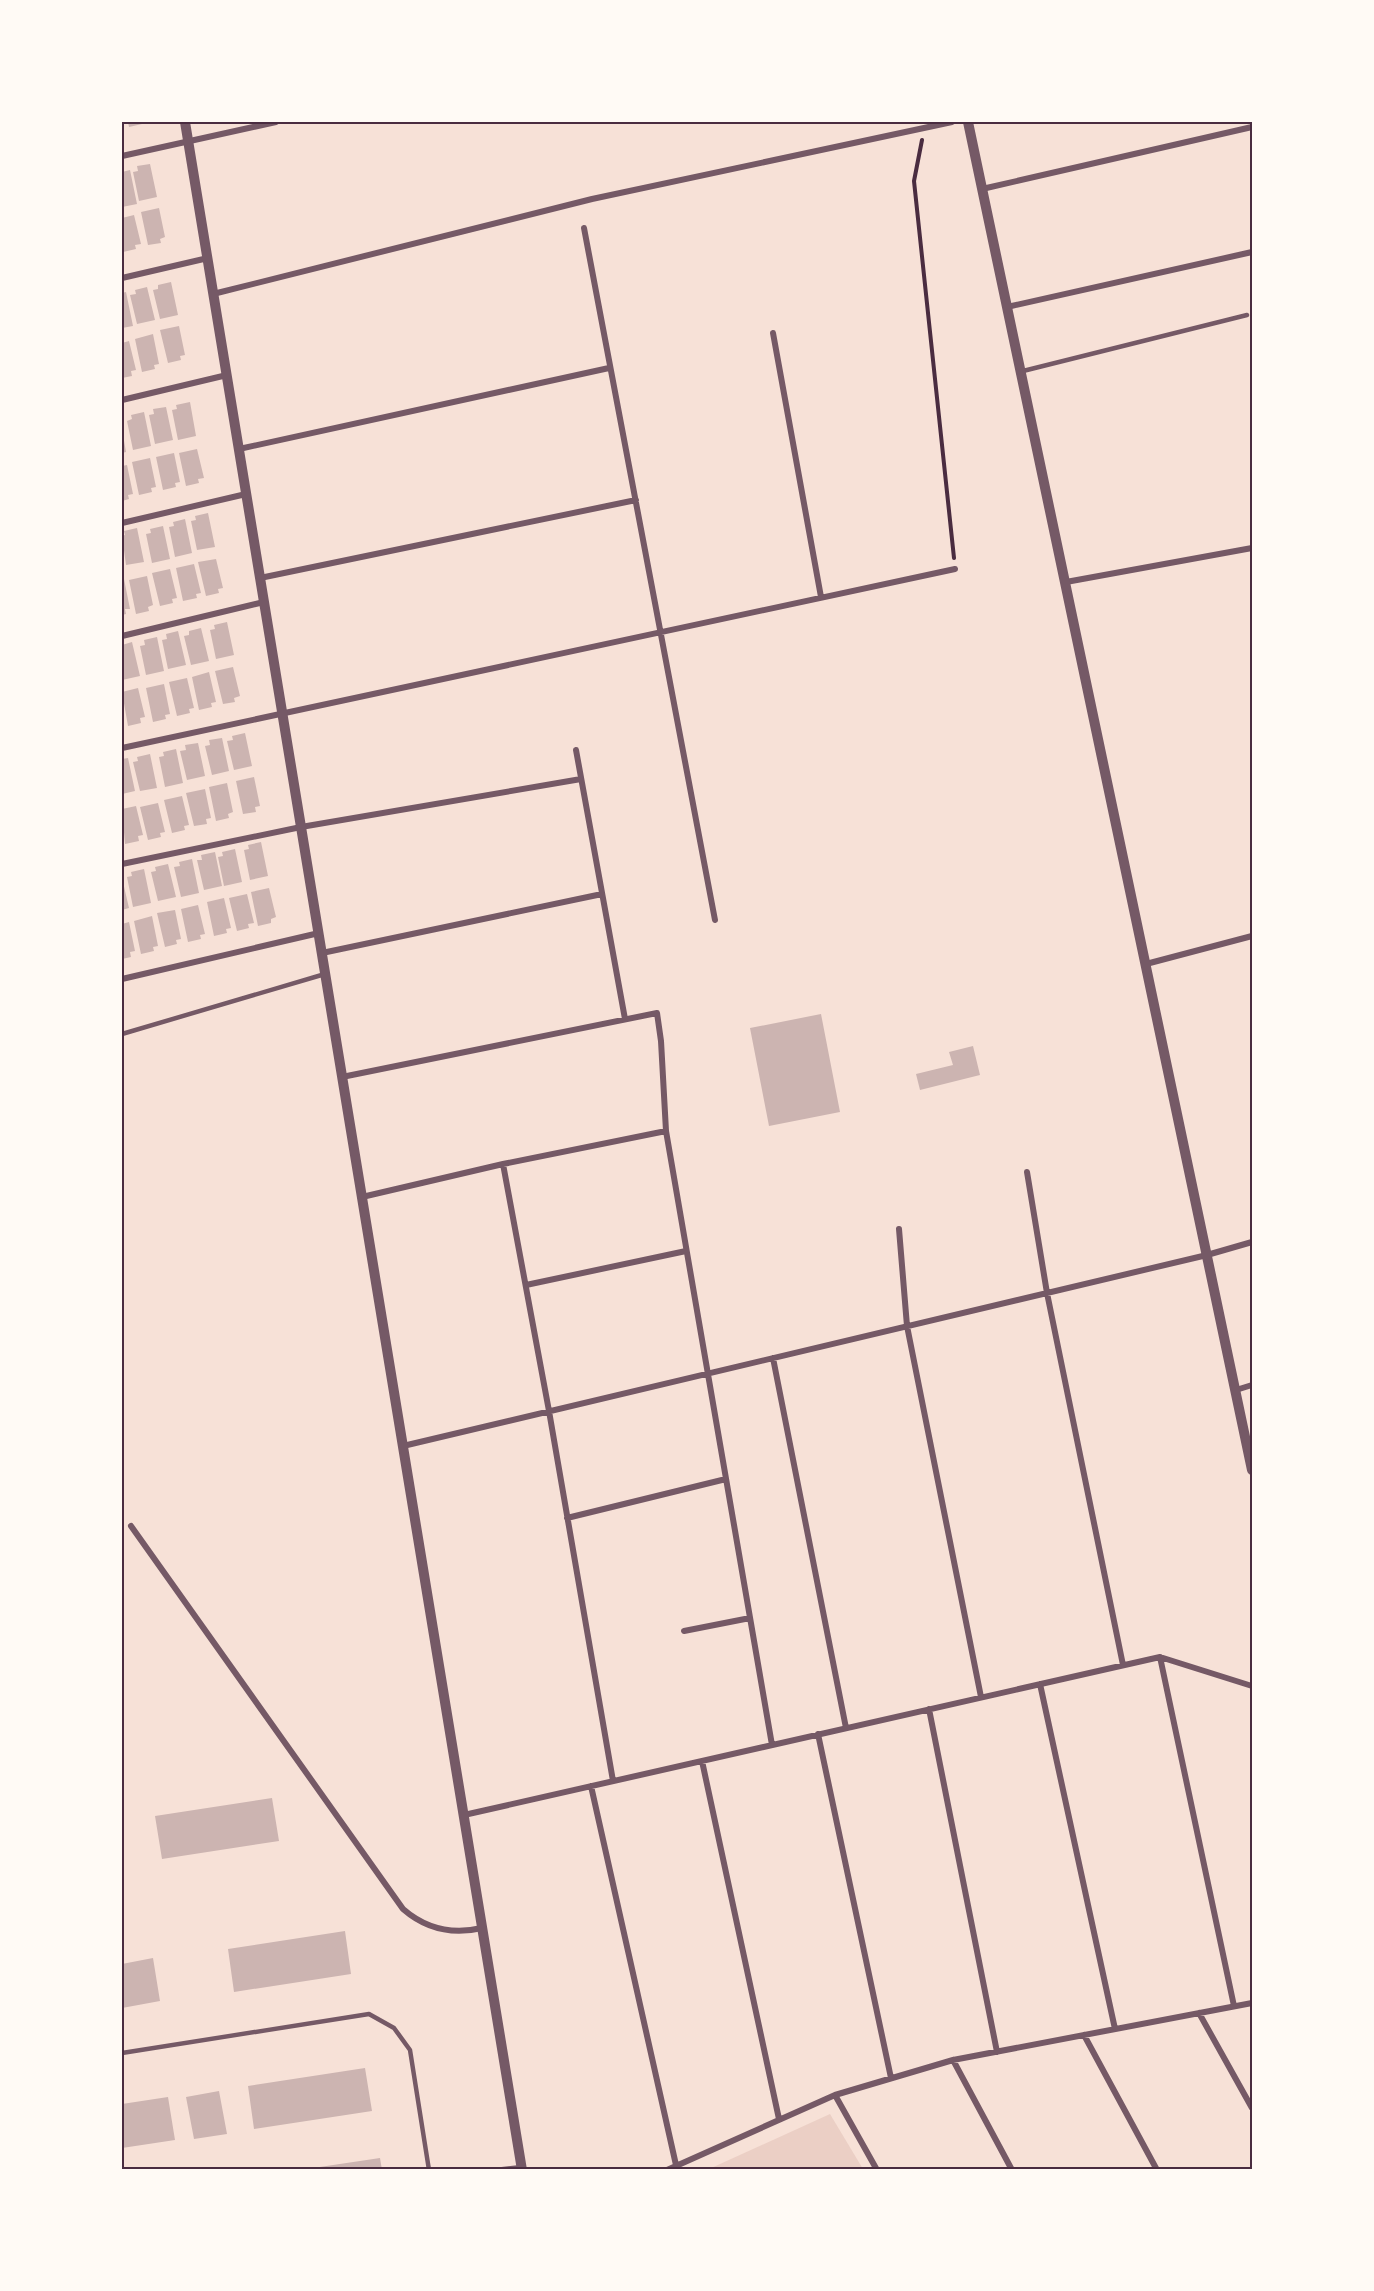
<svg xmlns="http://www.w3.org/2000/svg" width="1374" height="2291" viewBox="0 0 1374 2291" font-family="Georgia,serif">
	<rect width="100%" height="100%" fill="#f7e1d7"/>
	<!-- green -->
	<path fill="#ebcfc5" d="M830 2114 863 2169H709Z"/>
	<!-- building -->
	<path fill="#ccb4b1" d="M128 122H141L142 124 129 127Z
		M150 164 157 197 139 201 133 172 138 171 137 166Z
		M130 170 137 204 122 207V172Z
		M159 208 165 237 160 239 161 243 148 245 141 212Z
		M134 215 141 244 135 245 136 249 123 252 122 218Z
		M171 282 178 315 160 319 153 290 158 289V285Z
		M147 287 155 320 137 324 130 295 136 294 135 290Z
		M126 292 133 326 122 328V293Z
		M179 326 185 355 180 356 181 360 168 363 160 330Z
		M153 334 159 364 154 365 155 369 142 372 135 339Z
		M129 341 136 370 131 371 132 376 122 378V343Z
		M190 402 196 436 178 440 172 410 177 409 176 405Z
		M166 407 173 440 155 444 149 415 154 414 153 409Z
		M144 412 151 446 133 450 127 421 132 419 131 415Z
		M123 435 126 452 122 453V435Z
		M197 449 204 478 198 479 199 483 186 486 179 453Z
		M174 453 180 482 175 483 176 487 163 490 156 457Z
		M150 458 156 487 151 488 152 492 139 495 132 462Z
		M127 465 133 494 128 495 129 499 122 501V466Z
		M208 513 215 547 197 550 191 521 196 520 195 516Z
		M185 519 192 553 175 557 169 527 174 526 173 522Z
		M163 526 170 559 152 563 146 534 151 533 150 529Z
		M137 528 144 562 126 565 122 536 125 535 124 531Z
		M216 559 223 588 218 589 219 593 206 596 198 562Z
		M194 564 201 593 196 594 197 598 183 601 176 568Z
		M170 569 177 598 172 599 173 603 160 606 152 573Z
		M147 576 153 605 148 607 149 611 136 614 129 580Z
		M124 579 130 609H125L126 614 122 615Z
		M227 622 234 655 216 659 210 630 215 629 214 625Z
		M201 628 209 661 191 665 184 636 189 635V631Z
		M178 631 186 665 168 669 162 640 167 639 166 634Z
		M157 637 164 671 146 675 140 646 145 645 144 640Z
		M132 642 140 676 122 680V645Z
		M233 667 240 696 234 698 235 702 223 704 215 671Z
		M209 672 216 702 211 703 212 707 199 710 192 677Z
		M187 678 194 708 189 709 190 713 177 716 169 682Z
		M164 684 170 714 165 715 166 719 153 722 146 688Z
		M138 688 145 717 140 718 141 723 128 726 122 692Z
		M245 733 252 766 234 770 227 741 233 740 232 736Z
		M222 738 229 771 212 775 205 746 210 745 209 740Z
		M198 743 205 776 187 780 180 751 186 750 185 745Z
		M176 749 183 783 165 787 159 757 164 756 163 752Z
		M150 754 157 788 140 791 133 762 138 761 137 757Z
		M128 758 135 791 122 794V759Z
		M254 777 260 806 255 807 256 812 243 814 236 781Z
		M227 783 233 812 228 814 229 818 216 821 209 787Z
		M205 789 211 818 206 819 207 824 194 826 186 793Z
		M182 796 189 825 184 826 185 830 172 833 164 800Z
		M158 803 165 832 160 833 161 837 148 840 140 807Z
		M136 806 143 835 138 836 139 841 125 844 122 809Z
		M261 842 268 876 250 880 244 850 249 849 248 845Z
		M235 849 242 882 224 886 218 857 223 856 222 852Z
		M215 852 222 886 204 890 197 860H202L201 855Z
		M192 859 199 893 181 897 174 867 180 866 179 862Z
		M168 864 176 897 158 901 151 872 156 871 155 867Z
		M144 869 151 903 133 907 127 877 132 876 131 872Z
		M122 878 129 908 122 910Z
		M269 888 276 917 271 919V923L258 926 251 892Z
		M247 894 254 923 248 924 249 928 237 931 229 898Z
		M224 898 231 928 226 929 227 933 214 936 207 902Z
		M198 905 205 934 200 935 201 939 188 942 181 909Z
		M175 910 181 939 176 940 177 944 165 947 157 913Z
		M152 916 158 946 153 947 154 951 141 954 134 921Z
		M129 922 135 951 130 952 131 957 122 959V924Z
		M821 1014 840 1112 769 1126 750 1028Z
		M973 1046 980 1075 920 1090 916 1074 953 1065 949 1052Z
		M272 1798 279 1841 162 1859 155 1816Z
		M345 1931 351 1974 234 1992 228 1949Z
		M153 1958 160 2001 122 2008V1964Z
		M365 2068 372 2111 254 2129 248 2086Z
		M219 2091 227 2134 194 2139 186 2097Z
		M168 2097 175 2140 122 2148V2104Z
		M380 2158 382 2170H313V2168Z"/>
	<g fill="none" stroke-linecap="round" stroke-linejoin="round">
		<!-- path -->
		<path stroke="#4a2c40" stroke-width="4" d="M922 140 914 181 954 558"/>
		<!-- service -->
		<path stroke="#755966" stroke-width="4.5" d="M1023 371 1247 315
			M122 1034 325 974
			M122 2053 369 2014 394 2028 410 2050 429 2170
			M495 2170 522 2167"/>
		<!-- minor -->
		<path stroke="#755966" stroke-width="6" d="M122 156 276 122
			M982 189 1252 127
			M584 228 715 920
			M122 278 208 258
			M213 294 592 199 952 122
			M1007 307 1252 252
			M773 333 821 597
			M122 400 227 375
			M239 449 609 368
			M122 523 246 494
			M260 578 636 500
			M1066 582 1252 548
			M122 636 264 602
			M122 748 955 569
			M576 750 625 1019
			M122 864 301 827 581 779
			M322 953 602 894
			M1146 964 1252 936
			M122 979 319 933
			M342 1077 657 1013 661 1041 666 1131 772 1745
			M503 1164 549 1411 613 1781
			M1027 1172 1047 1293 1123 1665
			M362 1197 503 1164 666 1131
			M899 1229 907 1326 981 1697
			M526 1285 686 1251
			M773 1358 846 1728
			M1236 1390 1252 1385
			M403 1446 1207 1255 1252 1242
			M567 1518 726 1479
			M131 1526 403 1909C426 1929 452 1935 482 1928
			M684 1631 750 1618
			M1160 1657 1234 2006
			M1040 1684 1115 2029
			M929 1709 997 2052
			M818 1734 891 2078
			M702 1761 779 2119
			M591 1786 676 2165
			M464 1815 1160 1657 1252 1686
			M1199 2013 1252 2108
			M1084 2035 1157 2170
			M953 2060 1012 2170
			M835 2095 877 2170
			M667 2170 835 2095 953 2060 1252 2003"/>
		<!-- tertiary -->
		<path stroke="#755966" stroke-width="10" d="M185 122 522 2170
			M968 122 1252 1470"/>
	</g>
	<!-- border -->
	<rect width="1374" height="2291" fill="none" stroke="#fffaf5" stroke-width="246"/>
	<rect x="123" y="123" width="1128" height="2045" fill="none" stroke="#4a2c40" stroke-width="2"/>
</svg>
